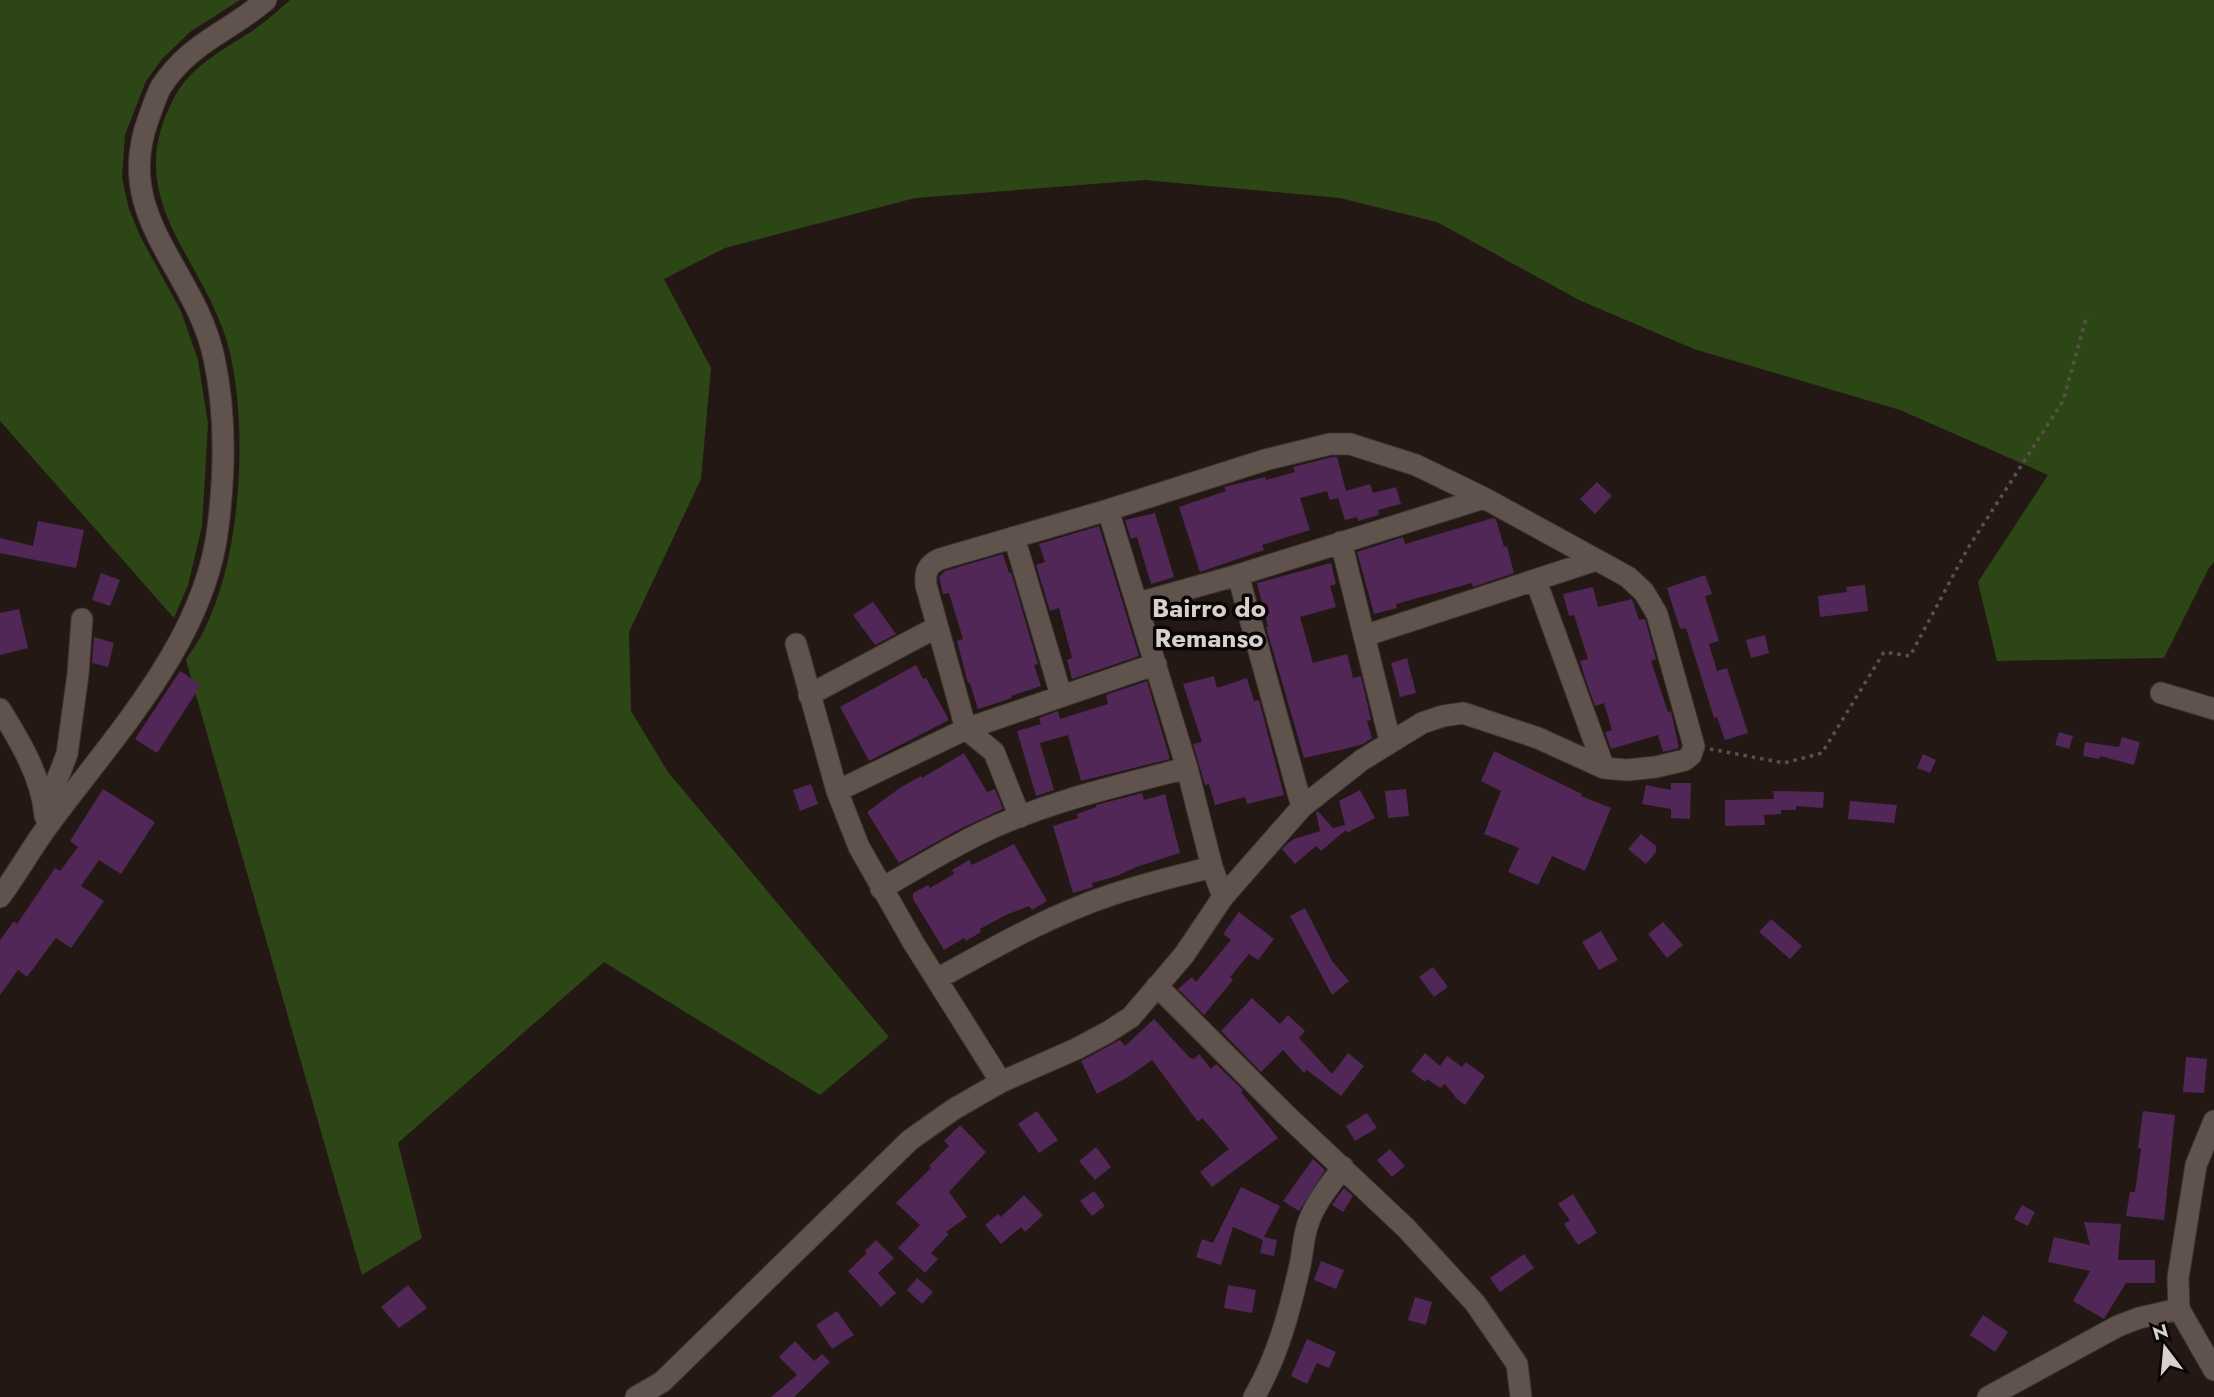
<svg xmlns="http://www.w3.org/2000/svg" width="2214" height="1397" viewBox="0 0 2214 1397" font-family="Jost,sans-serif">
	<rect width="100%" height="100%" fill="#231813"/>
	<!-- green -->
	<path fill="#2c4715" d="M0 0H240L190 32 163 58 146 81 125 135 122 178 129 209 140 236 181 311 198 360 208 424 202 526 188 585 174 618 0 421Z
		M290 0H2214V562L2209 568 2164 658 1997 661 1978 582 2048 475 1900 410 1694 349 1579 300 1437 222 1340 198 1145 180 915 198 725 248 664 279 711 368 701 479 629 632 631 711 668 772 889 1037 820 1095 604 962 398 1143 422 1238 362 1275 186 660C192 650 200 639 205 628 241 556 248 431 230 353 208 259 118 202 174 98 190 67 221 51 249 33 264 23 277 12 290 0Z"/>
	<!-- building -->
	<path fill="#502756" d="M1332 457H1337L1346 491 1370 484 1373 493 1396 487 1401 504 1378 510 1379 515 1358 521 1357 517 1345 520 1338 498 1330 500 1327 491 1300 498 1310 530 1262 545 1264 550 1200 572 1179 507 1226 491 1224 487 1265 477 1266 480 1295 472 1293 467Z
		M1597 482 1612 496 1595 514 1580 499Z
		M1155 513 1174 577 1151 584 1137 537 1131 539 1125 520Z
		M1493 518 1496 519 1504 547 1507 546 1514 573 1473 587 1472 583 1396 604 1397 608 1374 614 1357 552 1403 537 1405 544Z
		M38 521 84 530 76 568 0 553V538L33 546Z
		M1099 526 1139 656 1072 679 1067 660 1072 658 1059 608 1050 611 1036 565 1045 562 1039 544Z
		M1003 554 1009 573 1011 572 1038 664 1034 665 1041 686 1011 696 1012 698 978 709 970 683H968L957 641 963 639 949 593 943 594 939 577 945 571Z
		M1331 563 1336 584 1330 586 1336 607 1300 617 1313 663 1347 654 1353 678 1361 676 1371 720 1367 721 1372 738 1363 744 1345 749 1304 758 1266 627H1268L1257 583Z
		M101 573 120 580 110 606 92 600Z
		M1705 575 1712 594 1705 596 1719 641 1709 644 1717 671 1727 668 1748 733 1725 740 1717 717 1714 718 1686 628 1680 629 1667 588Z
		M1865 585 1868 611 1820 617 1818 596 1847 592 1846 587Z
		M1593 587 1598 607 1632 599 1639 620 1645 619 1656 659 1651 661 1668 712 1671 711 1679 748 1663 752 1658 735 1611 749 1605 732 1612 730 1604 703 1595 706 1585 678 1580 661 1588 659 1574 615 1569 616 1563 594Z
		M873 602 896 634 875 645 853 615Z
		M19 609 28 648 0 655V613Z
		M1765 635 1769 653 1751 658 1746 640Z
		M94 637 114 643 108 667 92 663Z
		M1407 658 1416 693 1400 697 1391 663Z
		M916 665 923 679 926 678 949 720 869 761 840 707Z
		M180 671 201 685 157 753 135 739Z
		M1214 676 1217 688 1247 678 1254 701 1259 700 1284 795 1247 804 1245 797 1215 805 1209 784 1205 785 1193 744 1202 742 1183 684Z
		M1147 681 1170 759 1081 781 1068 735 1040 743 1054 790 1036 796 1017 731 1041 724 1039 718 1058 711 1060 719 1108 704 1106 695Z
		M2059 732 2073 736 2069 749 2055 745Z
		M2122 737 2140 742 2134 765 2100 756 2099 759 2083 756 2085 742 2119 747Z
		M1494 751 1582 794 1581 796 1611 808 1585 871 1552 856 1538 885 1508 872 1519 848 1484 834 1501 791 1481 781Z
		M964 753 987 792 995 789 1003 809 960 829 899 863 867 812 901 787 921 776 922 778Z
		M1923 754 1936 760 1930 773 1917 768Z
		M1671 783H1691L1690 819 1671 818V809L1642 804 1646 785 1671 790Z
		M811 784 818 804 800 811 793 790Z
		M103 789 155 822 121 874 99 860 81 886 104 901 71 948 56 938 27 977 18 970 0 995V940L14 921 17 924 55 868 60 871 78 847 70 841Z
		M1406 789 1409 816 1388 818 1385 791Z
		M1360 790 1375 818 1347 833 1346 830 1321 851 1316 846 1295 864 1282 849 1287 844 1294 839 1320 831 1316 813 1318 811 1333 828 1345 825 1339 801Z
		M1773 791 1824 792 1823 808 1796 806V810H1781V814L1764 815 1765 825 1725 826V800L1774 799Z
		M1142 793 1144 800 1165 794 1180 853 1136 867 1117 876 1092 883 1093 887 1073 893 1053 826 1078 818 1077 814 1096 807V805Z
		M1850 801 1897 805 1894 823 1848 819Z
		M1641 834 1656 846V852L1646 864 1628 849Z
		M1014 844 1047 901 1032 910 1029 906 1006 915 980 929 981 932 966 941 964 938 944 950 913 899V893L928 885 930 888 954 874 952 870 969 860 972 865Z
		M1305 908 1332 961 1349 981 1332 995 1290 916Z
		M1239 912 1274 939 1258 960 1249 954 1230 977 1233 980 1204 1015 1178 989 1192 977 1196 982 1231 940 1223 934Z
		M1771 919 1802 946 1790 959 1759 932Z
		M1663 922 1683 945 1667 958 1648 934Z
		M1601 931 1618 960 1599 970 1582 942Z
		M1433 967 1448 987 1434 997 1419 977Z
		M1252 998 1280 1024 1288 1015 1305 1031 1299 1038 1332 1074 1348 1053 1364 1066 1341 1096 1307 1070 1304 1073 1283 1050 1261 1072 1221 1031Z
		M1154 1019 1190 1058 1194 1059 1199 1054 1211 1069 1216 1064 1243 1090 1241 1092 1278 1138 1212 1187 1200 1172 1229 1149 1202 1118 1198 1122 1152 1060 1128 1077 1097 1094 1081 1061 1120 1040 1125 1046Z
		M1425 1053 1440 1066 1447 1056 1462 1067 1466 1062 1485 1076 1465 1105 1457 1099 1445 1084 1440 1088 1427 1079 1425 1082 1411 1071Z
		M2186 1057 2207 1059 2204 1093 2183 1092Z
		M1037 1111 1058 1140 1039 1153 1018 1124Z
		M2143 1111 2175 1115 2164 1220 2126 1216 2130 1192H2135L2141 1149 2138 1148Z
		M1367 1113 1377 1128 1355 1141 1346 1126Z
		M960 1125 986 1152 949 1192 967 1217 946 1232 949 1234 931 1253 938 1259 925 1273 898 1248 920 1225 896 1203 931 1168 929 1166 949 1146 944 1141Z
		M1096 1147 1111 1167 1095 1180 1079 1161Z
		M1390 1149 1405 1166 1392 1177 1377 1160Z
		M1313 1159 1325 1170 1299 1211 1283 1201Z
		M1241 1187 1280 1206 1264 1237 1277 1240 1274 1256 1260 1253 1263 1240 1233 1227 1221 1265 1196 1257 1202 1239 1213 1243Z
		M1344 1188 1353 1196 1343 1212 1332 1205Z
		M1094 1191 1105 1206 1092 1216 1080 1201Z
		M1573 1194 1597 1233 1578 1245 1564 1224 1570 1220 1558 1204Z
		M1024 1195 1043 1215 1025 1232 1021 1227 1001 1244 985 1225 998 1214 1001 1217Z
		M2022 1205 2035 1212 2028 1226 2014 1219Z
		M2084 1222 2121 1224 2118 1260H2155V1283H2126L2104 1319 2073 1301 2090 1271 2048 1262 2054 1237 2090 1245Z
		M876 1240 894 1258 878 1273 896 1293 881 1307 848 1271 867 1253 865 1251Z
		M1524 1254 1534 1268 1500 1292 1490 1278Z
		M1321 1261 1344 1270 1336 1289 1314 1280Z
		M917 1278 933 1292 922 1304 907 1290Z
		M408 1285 427 1308 399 1328 381 1307Z
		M1228 1285 1256 1290 1252 1313 1224 1308Z
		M1415 1297 1432 1302 1426 1325 1408 1320Z
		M837 1311 854 1335 832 1349 816 1325Z
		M1983 1315 2008 1332 1995 1352 1970 1335Z
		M1307 1339 1336 1352 1329 1368 1317 1363 1307 1384 1291 1376Z
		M795 1341 814 1361 822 1354 830 1362 794 1397H771L797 1375 779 1357Z"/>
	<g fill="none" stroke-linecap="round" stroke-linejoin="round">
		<!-- minor casing -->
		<g stroke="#3d3532" stroke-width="23">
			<path id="minor" d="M1108 510 1187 768 1212 867 1223 897
				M1014 537 1061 695
				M1341 542 1390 741
				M1238 575 1302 807
				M1536 581 1604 768
				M1138 603 1238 575 1484 498
				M1364 636 1596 560
				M796 644 837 791 859 847 913 942 1001 1082
				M2161 693 2214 709
				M809 695 937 627
				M0 709C20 741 42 778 45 816
				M837 791 966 729 1156 664
				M45 811 67 754 78 674 82 619
				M881 889C913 870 945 851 979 834 1045 802 1117 786 1187 768
				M0 897C17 874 31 849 47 827 113 737 205 641 218 527 225 471 226 413 214 358 195 268 111 217 149 117 153 107 156 96 161 87 189 43 229 32 266 0
				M937 979C992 949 1048 916 1108 896 1142 884 1177 876 1212 867
				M1157 986 1285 1114 1406 1228 1475 1303 1517 1364 1521 1397
				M2214 1121 2196 1165 2178 1278 2179 1309 2214 1370
				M636 1397 662 1382 910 1140 954 1109 1001 1082 1076 1049 1108 1032 1131 1017 1184 955 1223 897 1302 807 1362 760 1422 723 1443 716 1463 713 1538 738 1604 768 1627 770 1656 767 1685 760 1691 755 1694 746 1657 614 1644 592 1628 577 1484 498 1416 465 1350 444H1330L1265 460 1108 510 940 559C927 565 925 571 926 585L966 729 994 752 1020 817
				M1254 1397C1278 1356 1290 1310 1300 1265 1303 1252 1303 1239 1307 1227 1313 1205 1330 1185 1343 1167
				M1988 1397 2118 1326 2139 1318 2179 1309"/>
		</g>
		<!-- path -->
		<path stroke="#5b514c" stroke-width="3.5" stroke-dasharray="3.5 5" stroke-linecap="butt" d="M1710 749 1784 763 1822 753 1884 652 1910 656 1968 548 2063 401 2087 315"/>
		<!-- minor -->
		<use href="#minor" stroke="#60534d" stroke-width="21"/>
	</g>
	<g text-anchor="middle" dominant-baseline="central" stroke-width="7" stroke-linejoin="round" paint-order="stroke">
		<!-- neighbourhood labels -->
		<g font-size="26" font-weight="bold" fill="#d7d0cc" stroke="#090504">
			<text x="1209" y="608">Bairro do<tspan x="1209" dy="30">Remanso</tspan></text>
		</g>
	</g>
	<!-- north arrow -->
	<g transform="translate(2165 1348) rotate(344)" stroke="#090504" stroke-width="5" paint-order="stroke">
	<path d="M0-5L12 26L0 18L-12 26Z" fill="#d7d0cc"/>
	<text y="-10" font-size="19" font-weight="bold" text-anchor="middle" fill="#d7d0cc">N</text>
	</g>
</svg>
